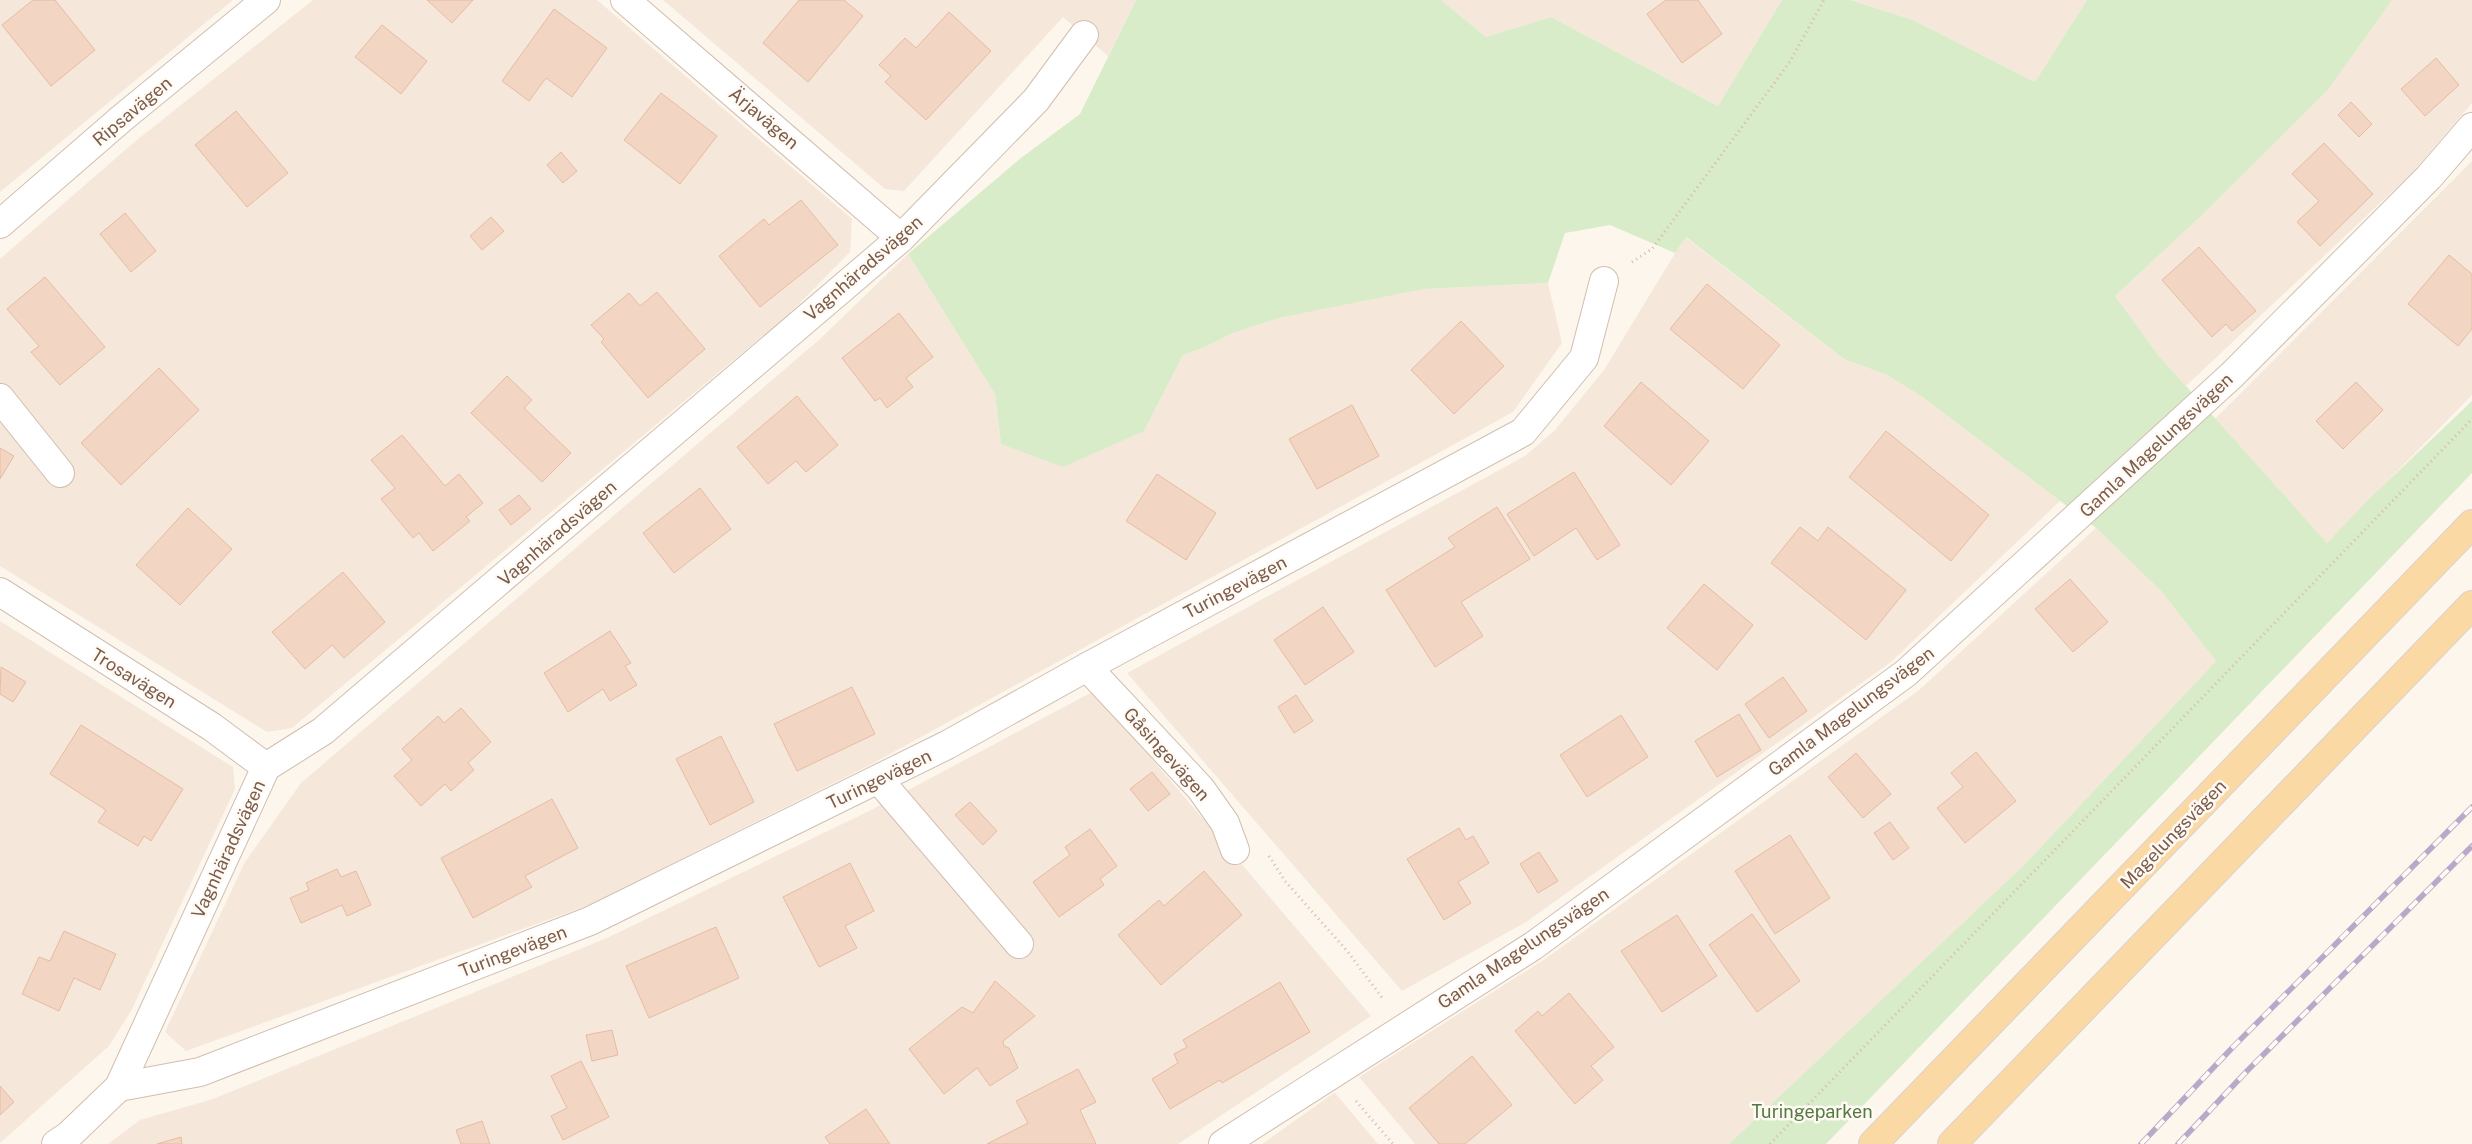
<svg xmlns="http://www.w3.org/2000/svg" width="2472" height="1144" viewBox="0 0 2472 1144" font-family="'Public Sans',sans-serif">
	<rect width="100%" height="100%" fill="#fdf6ec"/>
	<!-- residential -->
	<path fill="#f5e8da" d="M0 0H233L0 192Z
		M313 0H597L852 219 850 252 790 313 292 728 267 732 0 566V259L132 144Z
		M663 0H1136L1108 56 1063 17 904 191 885 189Z
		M1441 0H1782L1718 106 1551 17 1486 37Z
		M1852 0H2087L2035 82 1913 20Z
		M2392 0H2472V103L2413 172 2186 386 2159 356 2115 296 2200 217 2327 91Z
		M2472 161V395L2327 543 2215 419Z
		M1685 237 1844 359 1887 375 1921 396 2060 501 1891 662 1526 922 1402 991 1127 673 1525 456 1555 430 1604 370Z
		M908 254 995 394 1001 444 1144 431 1183 355 1205 347 1233 333 1279 318 1424 289 1548 283 1562 343 1513 412 870 765 589 905 186 1051 165 1032 245 862 301 783 820 339Z
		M2096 528 2161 591 2216 661 2023 866 1729 1144H1415L1359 1077 1545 959 1918 691Z
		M0 621 233 767 235 789 131 1011 109 1046 0 1143Z
		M1094 691 1371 1016 1178 1144H108L140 1120 213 1099 607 938 869 811Z
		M1335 1093 1378 1144H1262L1334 1093Z"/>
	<!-- green -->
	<path fill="#d8ecc9" d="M1136 0H1441L1486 37 1551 17 1718 106 1782 0H1851L1913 20 2035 82 2087 0H2392L2327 91 2200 217 2115 296 2159 356 2327 543 2368 500 2472 401V473L1826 1144H1729L2023 866 2216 661 2161 591 2096 528 1921 396 1887 375 1844 359 1686 237 1675 253 1610 225 1565 233 1548 283 1424 289 1279 318 1233 333 1205 347 1183 355 1144 431 1063 467 1001 444 995 394 908 254 1021 158 1080 114Z"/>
	<!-- building -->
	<path fill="#f3d5c3" stroke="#e6bba3" d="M33 0H55L95 50 51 86 2 25Z
		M427 0H473L452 23Z
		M799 0H844L863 16 808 82 763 43Z
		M1666 0H1698L1722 34 1682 63 1647 14Z
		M554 9 607 48 572 97 546 78 529 101 502 81Z
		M949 12 991 51 926 120 885 82 891 76 879 65 905 38 916 48Z
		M382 25 427 61 401 94 355 57Z
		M2436 58 2459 85 2425 116 2401 89Z
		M661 93 717 136 680 184 624 140Z
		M2351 102 2372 124 2359 137 2338 115Z
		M236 111 288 173 247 207 195 145Z
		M2324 143 2373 194 2320 246 2297 222 2319 201 2292 174Z
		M561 152 577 171 563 183 547 165Z
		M801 200 838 245 760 307 719 256 764 219 769 225Z
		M125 213 156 251 131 272 100 234Z
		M491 217 504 231 482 250 470 236Z
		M2199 247 2256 311 2232 331 2226 324 2212 337 2162 280Z
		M2449 255 2472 274V329L2458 346 2408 304Z
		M45 277 105 347 60 385 31 352 39 346 7 309Z
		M1707 284 1780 345 1743 389 1670 329Z
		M657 292 705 349 648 398 601 342 604 339 591 325 629 293 640 306Z
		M899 313 933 357 906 378 913 387 887 408 880 398 875 401 842 358Z
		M1461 321 1504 366 1454 414 1411 370Z
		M159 368 199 410 121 485 81 443Z
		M507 376 532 400 524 408 571 453 542 482 471 413Z
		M1641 382 1709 441 1671 485 1604 426Z
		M2356 382 2383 410 2343 449 2316 421Z
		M797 396 838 445 806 472 796 461 768 484 737 447Z
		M1352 405 1379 456 1317 489 1289 439Z
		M1886 431 1989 515 1951 561 1849 477Z
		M402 435 445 486 459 474 483 503 466 517 470 521 433 551 419 533 413 538 381 499 395 488 371 460Z
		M0 448 14 456 0 479Z
		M1574 472 1620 545 1597 560 1576 528 1534 556 1507 514Z
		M1157 474 1216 513 1186 560 1126 521Z
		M700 488 731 529 674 573 643 533Z
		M519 495 531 509 511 525 499 510Z
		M1497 507 1530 559 1461 602 1483 636 1435 667 1386 590 1455 547 1448 538Z
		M188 508 232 549 180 605 136 565Z
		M1800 527 1818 541 1828 527 1906 590 1866 640 1771 563Z
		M343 572 385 622 344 658 332 645 305 669 272 632Z
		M2070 579 2108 622 2073 652 2035 609Z
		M1704 584 1753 625 1717 670 1667 628Z
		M1323 607 1354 652 1305 685 1274 640Z
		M610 631 631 663 625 666 637 685 610 701 603 689 568 712 544 673Z
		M1 667 26 682 13 702 0 694Z
		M1783 677 1807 711 1769 738 1745 704Z
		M852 687 875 734 797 771 774 724Z
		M1296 695 1313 721 1294 733 1278 707Z
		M461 708 491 742 468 763 474 770 451 791 445 784 421 806 394 776 412 760 402 749 438 716 444 723Z
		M1739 714 1761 750 1717 777 1695 741Z
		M1621 715 1648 757 1587 797 1560 755Z
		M81 725 183 789 151 841 144 836 138 846 98 822 106 810 50 774Z
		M721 736 754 802 710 825 676 759Z
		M1976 752 2016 801 1965 843 1937 808 1963 787 1951 773Z
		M1856 753 1891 794 1863 818 1828 777Z
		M1152 772 1170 794 1148 811 1130 789Z
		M552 799 578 848 525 876 532 887 473 918 441 858Z
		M970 802 997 831 983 845 955 815Z
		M1890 822 1909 848 1893 860 1874 833Z
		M1459 828 1466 840 1473 836 1489 863 1458 882 1471 903 1444 920 1407 859Z
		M1090 829 1117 866 1100 879 1104 885 1059 917 1033 882 1070 855 1065 847Z
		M1790 835 1830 898 1775 934 1735 871Z
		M1539 852 1558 881 1538 893 1520 864Z
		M850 863 874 911 845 926 857 948 819 967 783 897Z
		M337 869 341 877 356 871 371 905 347 916 342 905 301 923 290 898 309 890 306 883Z
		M1204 871 1242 915 1161 985 1118 935 1159 900 1164 906Z
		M1752 914 1800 981 1757 1012 1709 945Z
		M1677 915 1717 976 1662 1012 1621 951Z
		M716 927 739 978 649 1018 626 966Z
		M64 931 116 954 100 990 74 978 59 1011 22 994 39 957 50 961Z
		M995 981 1035 1016 1003 1041 1004 1046 1009 1048 1018 1068 990 1086 977 1068 944 1094 909 1049 962 1007 973 1013Z
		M1280 982 1310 1032 1222 1083 1220 1080 1170 1109 1152 1079 1178 1063 1174 1054 1187 1047 1183 1040Z
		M1569 993 1614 1047 1591 1066 1603 1080 1575 1104 1515 1031 1538 1011 1542 1016Z
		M612 1030 618 1055 592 1061 586 1035Z
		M1472 1056 1512 1105 1465 1144H1439L1409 1108Z
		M581 1061 609 1117 563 1140 551 1116 567 1108 551 1076Z
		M1078 1069 1096 1102 1080 1110 1096 1144H987L1028 1123 1016 1101Z
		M0 1086 14 1102 0 1115Z
		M866 1109 890 1144H830L825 1137Z
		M482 1121 490 1144H461L456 1130Z
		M181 1137 182 1144H157Z"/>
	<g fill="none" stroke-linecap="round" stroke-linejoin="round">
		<!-- minor casing -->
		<g stroke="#d1beb0" stroke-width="30">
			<path id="minor" d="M625 0 901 238
				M0 224 121 119 266 0
				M0 398 60 473
				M0 592 212 727 266 767
				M1087 667 1201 789 1225 823 1235 850
				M879 780 1019 944
				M119 1087 266 767 323 731 901 238 1036 100 1084 35
				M56 1144 68 1136 119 1087 200 1072 590 921 947 745 1087 667 1523 432 1584 358 1604 281
				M1223 1144 1533 946 1906 673 2232 375 2429 177 2472 127"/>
		</g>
		<!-- major casing -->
		<g stroke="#dad1cd" stroke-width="30">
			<path id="major" d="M1873 1144 2472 524
				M1952 1144 2472 605"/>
		</g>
		<!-- path -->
		<path stroke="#d9b8a5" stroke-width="3" stroke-dasharray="1 4" stroke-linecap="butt" d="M1632 262 1652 249 1789 63 1824 0
			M1269 856 1285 881 1348 952 1383 999
			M1356 1101 1393 1144
			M1770 1144 2472 419"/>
		<!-- minor -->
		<use href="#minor" stroke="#fff" stroke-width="28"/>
		<!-- major -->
		<use href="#major" stroke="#fbd9a5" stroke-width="28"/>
		<!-- rail casing -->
		<g stroke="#b9a8c9" stroke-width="5.5">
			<path id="rail" d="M2141 1144 2232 1048 2472 807
				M2178 1144 2247 1071 2472 846"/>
		</g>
		<!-- rail -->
		<use href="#rail" stroke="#fffaf3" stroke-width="4" stroke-dasharray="11" stroke-linecap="butt"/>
	</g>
	<g text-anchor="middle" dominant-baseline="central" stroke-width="5" stroke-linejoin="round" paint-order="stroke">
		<!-- street labels -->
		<g font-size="18" fill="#7a5c4d" stroke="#fffaf3">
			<text transform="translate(132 111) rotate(-40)">Ripsavägen</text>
			<text transform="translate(764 118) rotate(40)">Ärjavägen</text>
			<text transform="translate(863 268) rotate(-41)">Vagnhäradsvägen</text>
			<text transform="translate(2156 445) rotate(-43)">Gamla Magelungsvägen</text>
			<text transform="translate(557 533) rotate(-41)">Vagnhäradsvägen</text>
			<text transform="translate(1235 587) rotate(-28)">Turingevägen</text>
			<text transform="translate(134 678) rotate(32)">Trosavägen</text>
			<text transform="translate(1851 711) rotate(-37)">Gamla Magelungsvägen</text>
			<text transform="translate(1167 754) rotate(48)">Gåsingevägen</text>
			<text transform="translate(879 779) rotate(-26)">Turingevägen</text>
			<text transform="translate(2173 834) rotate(-46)">Magelungsvägen</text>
			<text transform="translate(228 849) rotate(-65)">Vagnhäradsvägen</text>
			<text transform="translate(1523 948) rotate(-34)">Gamla Magelungsvägen</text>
			<text transform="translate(513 951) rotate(-21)">Turingevägen</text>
		</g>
		<!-- park labels -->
		<g font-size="18" fill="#537a41" stroke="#fffaf3">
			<text x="1812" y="1111">Turingeparken</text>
		</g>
	</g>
</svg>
